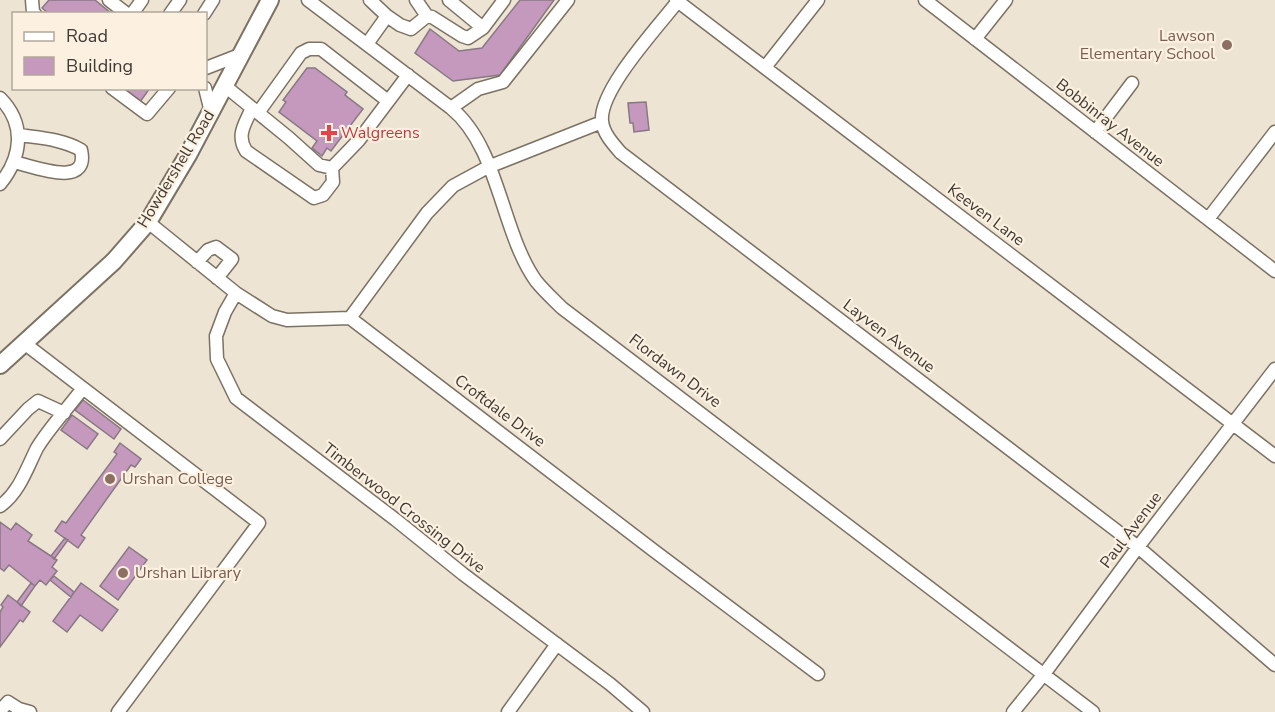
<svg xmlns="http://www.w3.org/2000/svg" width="1275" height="712" viewBox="0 0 1275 712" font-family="'Nunito Sans',sans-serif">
	<rect width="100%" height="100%" fill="#eee4d3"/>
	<!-- building -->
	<path fill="#c599bd" stroke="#877884" stroke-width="1.5" d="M49 0H95L112 14H49L42 8Z
		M520 0H554L500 75 453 81 415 53 430 29 459 51 482 48Z
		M307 68H315L347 92 345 95 363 109 331 151 327 148 322 156 312 148 317 141 279 112 286 102 283 100Z
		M123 88H150L140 102Z
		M646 102 649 130 634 132 633 123H630L628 103Z
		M83 400 121 429 114 439 75 410Z
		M72 415 98 434 87 449 61 430Z
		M120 443 141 459 135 467 131 465 81 535 85 538 78 548 55 531 62 521 66 523 117 454 114 452Z
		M0 522 11 530 16 523 32 535 28 541 57 560 52 567 57 571 46 585 40 580 35 586 9 565 4 571 0 568Z
		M65 538 68 540 54 559 51 556Z
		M129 547 147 560 118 600 100 586Z
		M54 576 74 592 71 597 50 580Z
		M31 583 35 586 21 606 17 602Z
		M81 583 118 610 102 631 80 615 67 632 53 621Z
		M8 595 30 612 23 622 20 620 0 647V612L3 607 1 605Z"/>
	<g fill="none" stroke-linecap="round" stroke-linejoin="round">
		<!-- minor casing -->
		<g stroke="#7b7263" stroke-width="15">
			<path id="minor" d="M32 0 33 12 35 14
				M109 0 127 14
				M308 0 451 108C499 147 501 232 536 281 544 291 553 299 562 308L1093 712
				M416 0 427 16
				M449 0 483 28
				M676 0 1275 456
				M925 0 1275 271
				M678 1C658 27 599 90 602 121 603 133 613 144 621 153L1138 547 1275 665
				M132 14 142 0
				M170 14 180 0
				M204 14 213 0
				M387 16 400 25 411 29 427 16 432 17 462 36 468 38 483 28 504 0
				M975 39 1006 0
				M367 44 387 16 370 0
				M766 66 818 0
				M206 68 242 54
				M225 86 289 138 319 165 332 168 359 140 408 75
				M112 88 147 114 169 88
				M205 88 211 112
				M0 98C26 124 22 157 0 184
				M252 108C245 124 236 135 246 151L314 198 323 195 333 182 332 168
				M451 108 478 89 503 82 568 0
				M258 113 301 53 309 49H321L388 101
				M1095 132 1132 83
				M14 162C35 167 90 189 81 150 62 139 40 138 19 135
				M1208 219 1275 132
				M148 222 236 293 272 316 287 320 350 318 653 550 818 674
				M197 262 208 250 216 247 232 259 217 278
				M236 293 225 312 216 336 217 359 236 398 396 520 463 574 610 684 643 712
				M350 318 427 213 453 186 488 167 602 122
				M24 343 259 523 118 712
				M0 439 28 409 38 401 64 413
				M0 506C19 493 27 468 37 448 49 428 69 407 83 388
				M0 711 8 702 19 709 30 712
				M508 712 557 644
				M1013 712 1044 674 1138 547 1275 369"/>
		</g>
		<!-- major casing -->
		<g stroke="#7b7263" stroke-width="20">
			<path id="major" d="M0 365 114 261 148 222 188 155 270 0"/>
		</g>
		<!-- minor -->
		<use href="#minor" stroke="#fff" stroke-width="12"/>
		<!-- major -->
		<use href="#major" stroke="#fff" stroke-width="16"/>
	</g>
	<!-- markers -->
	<g fill="#8d6e63" stroke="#fcf1e0" stroke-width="2">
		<circle cx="1227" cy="45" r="6"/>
		<circle cx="110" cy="479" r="6"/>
		<circle cx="123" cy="573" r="6"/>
	</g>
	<path fill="#e0444e" stroke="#fcf1e0" stroke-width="2" d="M326 124h6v6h6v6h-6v6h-6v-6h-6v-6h6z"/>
	<g text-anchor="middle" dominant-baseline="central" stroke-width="4.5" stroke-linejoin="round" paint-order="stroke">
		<!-- education labels -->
		<g font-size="16" fill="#785e54" stroke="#fcf1e0" text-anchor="start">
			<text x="1215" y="36" text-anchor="end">Lawson<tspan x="1215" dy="18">Elementary School</tspan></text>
			<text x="122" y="479">Urshan College</text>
			<text x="135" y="573">Urshan Library</text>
		</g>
		<!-- street labels -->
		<g font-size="16" fill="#3f3a34" stroke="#fcf1e0">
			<text transform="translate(1110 123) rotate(38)">Bobbinray Avenue</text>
			<text transform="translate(176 169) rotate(-59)">Howdershell Road</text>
			<text transform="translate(986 215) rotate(37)">Keeven Lane</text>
			<text transform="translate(889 336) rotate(37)">Layven Avenue</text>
			<text transform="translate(675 371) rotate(37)">Flordawn Drive</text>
			<text transform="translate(500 411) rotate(37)">Croftdale Drive</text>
			<text transform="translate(404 508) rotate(38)">Timberwood Crossing Drive</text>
			<text transform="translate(1131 530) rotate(-53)">Paul Avenue</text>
		</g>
		<!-- health labels -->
		<g font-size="16" fill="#be3a42" stroke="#fcf1e0" text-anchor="start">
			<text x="341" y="133">Walgreens</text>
		</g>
	</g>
	<!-- legend -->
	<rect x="12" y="12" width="195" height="78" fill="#fcf1e0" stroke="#b0a89b" stroke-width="1.5"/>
	<rect x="24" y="32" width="30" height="9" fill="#ffffff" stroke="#b0a89b" stroke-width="1.5"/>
	<text x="66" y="42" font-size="18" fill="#3f3a34">Road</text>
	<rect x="24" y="57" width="30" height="18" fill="#c599bd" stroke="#b0a89b" stroke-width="1.5"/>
	<text x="66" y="72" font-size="18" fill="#3f3a34">Building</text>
</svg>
